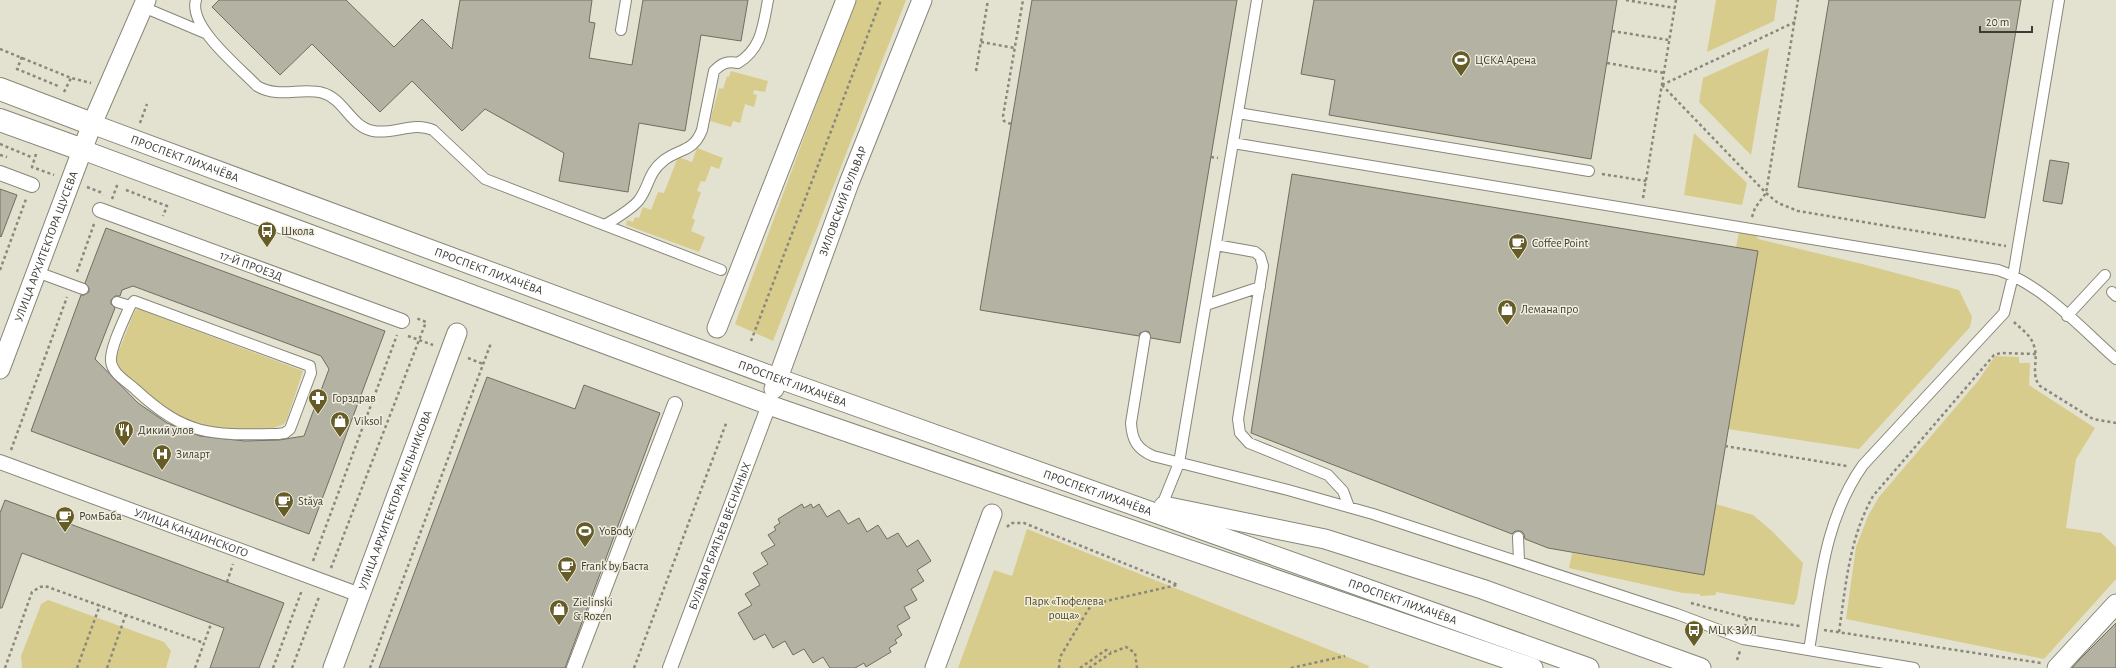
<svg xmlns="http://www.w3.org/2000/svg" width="2116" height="668" viewBox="0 0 2116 668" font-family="'Alegreya Sans',sans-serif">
	<rect width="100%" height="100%" fill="#e3e1d0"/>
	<!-- green -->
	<path fill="#d7cc8b" d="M855 0H906L773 341 735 324Z
		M1716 0H1777L1774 21 1707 52Z
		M1769 48 1751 155 1699 102 1703 78Z
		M731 71 768 81 765 92 754 90 753 94 757 95 754 107 745 104 740 123 733 121 731 127 710 121 719 88 723 89 727 76 729 77Z
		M1694 133 1747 183 1742 205 1684 195Z
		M697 148 723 158 719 169 711 166 705 182 701 181 697 191 701 192 692 218 695 220 691 231 705 237 699 252 626 225 627 220 633 222 635 217 639 218 643 207 651 210 658 192 664 193 678 157 692 162Z
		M1739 232 1756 235 1758 239 1866 265 1959 290 1972 317 1970 327 1859 449 1728 429 1736 248Z
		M138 309 303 371 287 419 284 424 271 429 229 433 176 419 121 376 116 365V358L135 310Z
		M1995 356 2019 357V363H2030L2029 385 2095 428 2076 459 2066 528 2101 533 2116 547V579L2044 659 1846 619 1856 547 1868 516 1879 497 1978 381Z
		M1716 504 1753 515 1773 532 1803 563 1797 598 1794 605 1716 592V595L1700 596V594L1683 593 1569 568 1572 553 1703 575Z
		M1027 529 1345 656 1369 666 1368 668H958L994 570 1012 576Z
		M48 600 164 642 171 651 166 668H22L21 656 39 610 41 604Z"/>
	<!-- building -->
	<path fill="#b4b2a2" stroke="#706e5f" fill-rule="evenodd" d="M219 0H346L394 47 422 19 452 49 460 0H592L589 22 595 23 589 58 632 65 643 0H748L741 41 701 35 685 131 639 123 628 192 559 181 564 153 485 109 462 131 412 81 380 112 312 44 280 75 212 7Z
		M1032 0H1237L1180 343 1151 338 1149 332 1146 331 1140 333 1139 336 980 310Z
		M1314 0H1617L1591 159 1329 115 1335 80 1301 74Z
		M1829 0H2021L1985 218 1798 187Z
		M2050 160 2069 163 2062 204 2043 201Z
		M1292 174 1758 251 1704 575 1548 548 1525 539 1524 534 1521 531H1515L1512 534 1251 433Z
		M0 189 17 195 1 237 0 236Z
		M106 228 385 331 309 534 31 431 81 295H84L89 292V288L85 283ZM133 286 321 356 329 369 304 436 279 440 245 441 200 436 167 423 138 403 95 359 115 308 111 304V300L115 296H120L122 290Z
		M487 377 575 409 584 385 660 413 565 668H379Z
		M5 500 284 603 259 668H210L224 628 22 553 2 608H0V513Z
		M802 504 804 508 811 504 813 508 819 504 827 517 839 510 848 524 859 518 867 532 878 525 887 539 898 533 907 547 918 540 931 561 917 570 924 581 911 589 917 600 904 607 910 618 897 626 902 635 895 640 897 643 889 648 891 652 866 667 864 663 855 668H830L823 657 813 663 804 649 793 655 785 641 773 648 765 634 754 640 738 613 752 605 745 594 760 585 753 573 768 564 761 553 775 545 768 535 776 530 774 527 780 523 778 519Z
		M2116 623V668H2072L2080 659Z"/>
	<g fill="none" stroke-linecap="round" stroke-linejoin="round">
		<!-- service casing -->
		<g stroke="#888677" stroke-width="12">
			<path id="service" d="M196 0C188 27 240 68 257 86 279 99 301 87 323 93 344 99 351 127 373 131 394 135 413 121 433 130L485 179 721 270
				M143 7 205 33
				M621 30 626 0
				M1238 113 1589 171
				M1233 143 1998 270C2043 285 2081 328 2116 359
				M605 225C616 218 631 210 639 200 649 187 648 173 663 161 679 148 693 153 702 130L714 71C722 63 727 61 738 63 762 48 763 26 768 0
				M1216 245 1255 252 1260 256 1263 266 1238 419 1240 433 1249 443 1328 475 1343 491 1349 507
				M37 272 83 289
				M2112 292 2116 296
				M134 301 310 366 311 373 290 429 285 433 278 434C212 435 187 437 136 390 128 382 112 374 111 361 110 347 124 320 130 306Z
				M117 302 130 306
				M1206 305 1260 287
				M2067 316 2105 275
				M1145 337 1131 423C1132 440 1137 449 1153 456L1288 490 1373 514 1677 614 1743 639 1914 668
				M1162 505 1179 463 1257 0
				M1518 537 1519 561
				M1809 650C1820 585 1824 520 1863 465L2004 313 2013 276 2059 0"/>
		</g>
		<!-- pedestrian casing -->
		<g stroke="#888677" stroke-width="16">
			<g id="pedestrian">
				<path d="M0 173 32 185"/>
				<path id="s1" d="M100 210 402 321"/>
				<path id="s2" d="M0 462 360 595"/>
				<path d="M574 668 675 404"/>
				<path id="s3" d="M670 668 769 405"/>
			</g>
		</g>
		<!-- minor casing -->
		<g stroke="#888677" stroke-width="21">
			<g id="minor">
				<path id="s4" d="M92 124 777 378 1589 668"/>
				<path d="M83 150 769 405 1533 668"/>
				<path d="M717 328 846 0"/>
				<path id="s5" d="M0 369 92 124 146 0"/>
				<path id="s6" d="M774 389 849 183 922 0"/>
				<path d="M1164 506 1325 539 1482 589 1701 668"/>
				<path id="s7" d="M333 668 457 333"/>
				<path d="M935 668 992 514"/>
				<path d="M2057 668 2116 604"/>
			</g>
		</g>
		<!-- tertiary casing -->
		<g stroke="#888677" stroke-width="24">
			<path id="tertiary" d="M0 89 92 124
				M0 120 83 150"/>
		</g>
		<!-- path -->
		<path stroke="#8a887d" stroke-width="2.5" stroke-dasharray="3 3" stroke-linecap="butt" d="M1626 0 1675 8
			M1612 31 1669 40
			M981 42 1015 48
			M0 49 71 78 91 83
			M22 57 17 69 58 86
			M1607 63 1664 73
			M976 71 988 0
			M1662 85 1766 193 1778 203 1798 211 2006 246
			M1662 85 1795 22
			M64 92 71 78
			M140 123 147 104
			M1011 124 1004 121 1003 116 1023 0
			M0 144 31 157
			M36 154 32 167 54 175
			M0 155 7 157
			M1211 157 1218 158
			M1602 174 1646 181
			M87 187 100 192 103 195
			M126 190 167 206 163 216
			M1643 198 1676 0
			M112 199 118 183
			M1752 217 1755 208 1766 193 1798 0
			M0 270 26 199
			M77 272 94 224
			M2014 322C2021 329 2031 335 2034 346 2039 359 2030 375 2040 386L2093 419 2116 423
			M408 336 433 345
			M751 341 881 0
			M468 358 483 364
			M1725 446 1847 466
			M11 450 67 297
			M1007 527 1011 523H1024L1178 585
			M313 561 397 335
			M331 568 426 322 416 318
			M227 582 233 564
			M1691 603 1747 618 1800 626
			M1745 627 1747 618
			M1824 630 2041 663
			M1839 632C1846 584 1849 539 1873 496L1994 355 2001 353 2036 354
			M1737 660 1740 651
			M5 668 32 592 40 587 45 586 204 643
			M77 668 100 605
			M107 668 126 614
			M195 668 211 624
			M273 668 302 590
			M292 668 319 597
			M370 668 491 343
			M634 668 727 421
			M1059 668 1060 657 1088 610 1093 604 1177 585
			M1080 668 1106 650 1111 652
			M1089 668 1111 653 1126 647 1135 653 1137 668
			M1291 668 1345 656"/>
		<!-- service -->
		<use href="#service" stroke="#fff" stroke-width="10"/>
		<!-- pedestrian -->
		<use href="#pedestrian" stroke="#fff" stroke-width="14"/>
		<!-- minor -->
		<use href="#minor" stroke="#fff" stroke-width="19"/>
		<!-- tertiary -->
		<use href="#tertiary" stroke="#fff" stroke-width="22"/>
	</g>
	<!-- icons -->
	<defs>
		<g id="stadium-pin" transform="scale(1)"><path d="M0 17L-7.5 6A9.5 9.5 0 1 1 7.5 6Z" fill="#655c28" stroke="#f1eedd"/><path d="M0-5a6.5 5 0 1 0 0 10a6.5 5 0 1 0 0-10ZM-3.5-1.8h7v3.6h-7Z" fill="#fff"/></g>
		<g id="bus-pin" transform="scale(1)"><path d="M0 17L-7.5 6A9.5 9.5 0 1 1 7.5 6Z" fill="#655c28" stroke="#f1eedd"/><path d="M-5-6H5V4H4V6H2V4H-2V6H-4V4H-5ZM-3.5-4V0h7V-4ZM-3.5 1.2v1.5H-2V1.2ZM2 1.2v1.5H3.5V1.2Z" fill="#fff"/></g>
		<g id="cafe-pin" transform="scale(1)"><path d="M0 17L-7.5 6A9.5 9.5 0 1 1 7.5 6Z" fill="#655c28" stroke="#f1eedd"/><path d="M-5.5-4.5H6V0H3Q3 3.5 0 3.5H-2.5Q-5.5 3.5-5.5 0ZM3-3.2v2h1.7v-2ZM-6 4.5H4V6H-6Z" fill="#fff"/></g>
		<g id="shop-pin" transform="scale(1)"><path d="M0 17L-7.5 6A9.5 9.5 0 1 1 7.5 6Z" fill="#655c28" stroke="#f1eedd"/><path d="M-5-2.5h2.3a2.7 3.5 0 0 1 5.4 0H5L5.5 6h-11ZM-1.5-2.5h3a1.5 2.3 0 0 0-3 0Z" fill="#fff"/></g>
		<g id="pharmacy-pin" transform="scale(1)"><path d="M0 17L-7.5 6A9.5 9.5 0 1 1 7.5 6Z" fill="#655c28" stroke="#f1eedd"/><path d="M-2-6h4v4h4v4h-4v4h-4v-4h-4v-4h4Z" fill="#fff"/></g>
		<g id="restaurant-pin" transform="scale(1)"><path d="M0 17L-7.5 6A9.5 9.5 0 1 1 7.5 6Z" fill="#655c28" stroke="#f1eedd"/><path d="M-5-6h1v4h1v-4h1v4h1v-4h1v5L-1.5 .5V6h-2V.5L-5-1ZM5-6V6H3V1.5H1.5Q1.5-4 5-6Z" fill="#fff"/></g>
		<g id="hospital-pin" transform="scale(1)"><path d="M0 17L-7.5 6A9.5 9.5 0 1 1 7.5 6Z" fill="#655c28" stroke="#f1eedd"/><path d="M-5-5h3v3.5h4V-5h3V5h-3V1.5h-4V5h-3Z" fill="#fff"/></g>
	</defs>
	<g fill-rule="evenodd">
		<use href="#stadium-pin" x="1461" y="60"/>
		<use href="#bus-pin" x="267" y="231"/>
		<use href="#cafe-pin" x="1518" y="243"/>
		<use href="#shop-pin" x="1507" y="309"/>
		<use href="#pharmacy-pin" x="318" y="398"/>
		<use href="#shop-pin" x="340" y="421"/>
		<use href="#restaurant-pin" x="124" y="430"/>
		<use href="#hospital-pin" x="162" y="454"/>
		<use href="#cafe-pin" x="284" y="501"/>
		<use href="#cafe-pin" x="65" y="516"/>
		<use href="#stadium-pin" x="585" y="531"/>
		<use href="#cafe-pin" x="567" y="566"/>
		<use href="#shop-pin" x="559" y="609"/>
		<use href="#bus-pin" x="1694" y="630"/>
	</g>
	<g text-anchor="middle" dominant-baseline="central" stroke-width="3" stroke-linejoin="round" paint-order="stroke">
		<!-- poi labels -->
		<g font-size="12" fill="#3c3b35" stroke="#f1eedd" text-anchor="start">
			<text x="1475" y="60">ЦСКА Арена</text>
			<text x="281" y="231">Школа</text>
			<text x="1532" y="243">Coffee Point</text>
			<text x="1521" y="309">Лемана про</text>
			<text x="332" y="398">Горздрав</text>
			<text x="354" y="421">Viksol</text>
			<text x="138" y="430">Дикий улов</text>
			<text x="176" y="454">Зиларт</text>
			<text x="298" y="501">Stăya</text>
			<text x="79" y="516">РомБаба</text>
			<text x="599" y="531">YoBody</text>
			<text x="581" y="566">Frank by Баста</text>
			<text x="573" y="602">Zielinski<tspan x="573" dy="14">&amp; Rozen</tspan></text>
			<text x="1708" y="630">МЦК ЗИЛ</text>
		</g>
		<!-- street labels -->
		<g font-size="12" fill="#3c3b35" stroke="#f1eedd">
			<text stroke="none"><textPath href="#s4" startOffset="99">ПРОСПЕКТ ЛИХАЧЁВА</textPath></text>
			<text stroke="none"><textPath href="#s6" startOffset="200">ЗИЛОВСКИЙ БУЛЬВАР</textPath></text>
			<text stroke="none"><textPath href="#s5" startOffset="131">УЛИЦА АРХИТЕКТОРА ЩУСЕВА</textPath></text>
			<text stroke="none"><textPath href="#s1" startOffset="161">17-Й ПРОЕЗД</textPath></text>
			<text stroke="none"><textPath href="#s4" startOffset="423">ПРОСПЕКТ ЛИХАЧЁВА</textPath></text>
			<text stroke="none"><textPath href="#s4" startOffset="747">ПРОСПЕКТ ЛИХАЧЁВА</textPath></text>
			<text stroke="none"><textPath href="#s4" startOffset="1071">ПРОСПЕКТ ЛИХАЧЁВА</textPath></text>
			<text stroke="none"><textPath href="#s7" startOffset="179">УЛИЦА АРХИТЕКТОРА МЕЛЬНИКОВА</textPath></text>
			<text stroke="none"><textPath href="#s2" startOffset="204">УЛИЦА КАНДИНСКОГО</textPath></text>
			<text stroke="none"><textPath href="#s3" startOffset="141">БУЛЬВАР БРАТЬЕВ ВЕСНИНЫХ</textPath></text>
			<text stroke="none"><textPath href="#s4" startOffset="1395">ПРОСПЕКТ ЛИХАЧЁВА</textPath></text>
		</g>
		<!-- park labels -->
		<g font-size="12" fill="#504920" stroke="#f1eedd">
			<text x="1064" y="601">Парк «Тюфелева<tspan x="1064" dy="14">роща»</tspan></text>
		</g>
	</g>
	<!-- scale -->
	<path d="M1980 26v6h52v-6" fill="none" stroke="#3c3b35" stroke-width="2"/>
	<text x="1986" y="26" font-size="12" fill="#3c3b35" stroke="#f1eedd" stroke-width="3" paint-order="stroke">20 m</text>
</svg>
